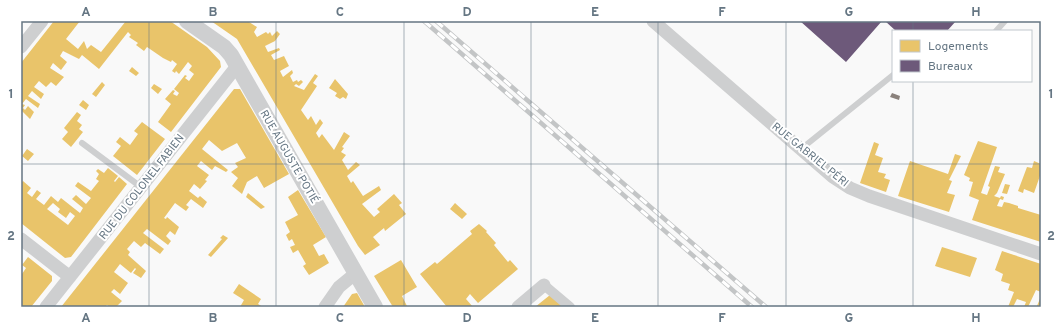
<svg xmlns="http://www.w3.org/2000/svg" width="1062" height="328" viewBox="0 0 1062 328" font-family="Overpass,sans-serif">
	<rect width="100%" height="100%" fill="#f9f9f9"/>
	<!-- homes -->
	<path fill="#e9c46a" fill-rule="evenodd" d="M54 21H80L66 39 78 49 84 41 87 49 91 45 101 52 126 21H170L207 47 220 61 221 67 171 132 158 122 171 104 165 99 173 90 175 91 173 94 177 96 179 93 174 89 185 75 187 76 185 78 189 81 194 74 189 70 192 66 188 62 179 74 176 71 175 73 172 71 177 64 172 60 171 62 163 58 147 47 144 51 136 45 138 43 129 37 131 35 128 32 99 69 82 55 79 59 63 51 60 56 67 62 61 70 53 63 50 68 64 77 56 86 51 82 46 87 39 81 34 87 44 94 41 99 32 91 28 96 40 104 38 108 26 99 22 104 25 105 23 108 21 107V63Z
		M211 21H250L249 22 257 27 254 32 257 37 266 32 268 34 270 32 272 36 277 31 280 34 275 41 265 46 268 52 279 48 280 50 271 55 274 60 284 56 289 66 280 71 283 77 292 70 293 73 290 76 293 82 297 80 298 82 301 80 303 82 299 86 296 84 294 86 304 90 315 74 318 76 313 83 317 86 301 110 308 120 311 116 316 125 320 119 323 123 316 133 319 138 322 134 334 150 344 132 350 136 342 147 344 148 341 152 346 155 342 160 348 170 356 162 360 165 347 176 351 183 353 181 363 196 379 186 381 190 362 204 374 217 380 212 377 209 394 194 402 203 399 205 406 214 385 231 384 228 373 237 380 245 365 255 358 246 237 39Z
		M132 67 139 73 136 76 129 71Z
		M335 79 348 94 346 99 343 97 340 99 335 96 337 93 329 88Z
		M102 82 105 85 96 97 92 94Z
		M154 84 162 89 158 94 151 88Z
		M234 89H240L289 174 264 188 257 176 247 182 242 194 232 186 238 178 231 172 238 167 235 163 246 158 237 143 222 151 209 140 202 149 228 170 226 172 215 166 212 170 201 161 197 166 209 175 205 180 207 181 200 189 194 184 189 191 198 198 200 196 207 202 203 208 191 199 186 205 189 207 186 211 175 203 164 218 166 219 167 217 179 227 175 235 170 231 166 236 171 241 168 245 147 229 143 233 164 249 160 254 145 243 141 247 134 241 127 249 130 252 128 255 146 271 141 278 133 273 136 269 135 268 131 273 120 264 114 272 128 283 120 294 114 289 111 292 122 301 116 307H110L107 305 105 307H61Z
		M83 100 89 105 86 110 79 105Z
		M28 106 34 112 30 119 21 110 23 108 25 110Z
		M77 112 81 115 77 121 82 125 79 129 83 132 71 147 62 139 68 132 64 128Z
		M142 122 165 139 137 175 113 156 121 146 116 142 120 137 130 145 138 134 134 131Z
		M978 141 997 147 981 193 987 195 990 187 988 186 995 166 1000 167 998 172 1005 174 997 193 994 196 1000 198 1001 196 1004 197 1003 200 1000 199 997 206 1002 207 1004 202 1009 203 1018 206V208L1041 215V242L972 220 979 200 969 196 973 182 969 181 970 178 964 175Z
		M874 142 879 144 875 155 883 158 878 172 886 174 884 178 890 180 886 192 860 183Z
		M27 149 34 154 28 161 22 156Z
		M955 154 961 156 949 180 952 181 947 193 955 195 949 212 898 196 910 161 948 174Z
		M1034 161 1041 164V173L1034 193 1024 189 1023 193 1018 191 1027 167 1032 168Z
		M108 168 118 176 114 181 115 182 119 177 127 184 71 257 65 258 21 223V183L23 181 31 188 27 193 32 197 37 190 41 193 36 199 44 205 51 196 58 202 61 198 80 213 83 208 72 199 76 195 86 204 91 198 75 186 78 182 91 191 99 181 96 179 99 174 96 171 98 169 104 173ZM53 203 60 209 58 212 66 218 70 212 75 216 68 225 47 209Z
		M1005 184 1010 185 1007 194 1002 193Z
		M298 190 326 237 313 245 319 256 324 254 329 263 309 275 303 266 306 264 298 250 293 253 290 247 295 245 292 239 289 241 286 235 290 232 285 222 298 215 288 197Z
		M248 193 265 207 261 209 246 197Z
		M455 203 467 214 462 219 450 209Z
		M479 224 487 231 486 232 496 243 494 245 508 262 510 260 518 269 478 303 470 294 466 299 473 307H447L420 274 435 262 437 264 472 234 470 231Z
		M223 235 228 238 211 257 208 255 222 239 220 238Z
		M942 247 977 258 970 277 935 266Z
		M1002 251 1041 264V292L1036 290 1028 307H1024L1026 302 1017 299 1013 307H1008L1014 292 1008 290 1010 284 1001 281 1003 274 995 270Z
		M28 257 52 276V281L31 307H21V273L22 274 26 268 22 265Z
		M401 260 417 287 402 296 407 306 393 307 374 276Z
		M239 284 261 299 258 304 263 307H240L244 300 233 293Z
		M357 293 365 307H343L352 294Z
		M550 295 563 307H535Z
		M1041 296V307H1040L1037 306Z"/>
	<!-- offices -->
	<path fill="#6d597a" d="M800 21H882L846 62Z
		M885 21H956L947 31H896Z"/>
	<!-- industry -->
	<path fill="#8a817c" d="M892 93 900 96 899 100 890 97Z"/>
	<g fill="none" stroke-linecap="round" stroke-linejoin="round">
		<!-- service -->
		<path stroke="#cecfd0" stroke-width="6" d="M996 31 1005 21
			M82 143 141 187
			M801 149 893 75"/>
		<!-- pedestrian -->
		<path stroke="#cecfd0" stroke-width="10" d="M544 285 570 307"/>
		<!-- minor -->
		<path stroke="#cecfd0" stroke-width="13" d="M653 21 833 177 850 188 869 196 1041 254
			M21 47 42 21
			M21 239 70 277
			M46 307 237 66
			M325 307 339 287 356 273
			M518 307 544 285"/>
		<!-- tertiary -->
		<path stroke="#cecfd0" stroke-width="16" d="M187 21 224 47 231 55 375 307"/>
		<!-- rail casing -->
		<g stroke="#c3c5c6" stroke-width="4.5">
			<path id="rail" d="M424 21 752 307
				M436 21 766 307"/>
		</g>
		<!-- rail -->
		<use href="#rail" stroke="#fff" stroke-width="3" stroke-dasharray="9" stroke-linecap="butt"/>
	</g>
	<!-- grid -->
	<path fill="none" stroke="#657683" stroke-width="1" stroke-opacity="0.55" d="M149 21V307M276 21V307M404 21V307M531 21V307M658 21V307M786 21V307M913 21V31M913 81V307M21 164H1041"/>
	<g text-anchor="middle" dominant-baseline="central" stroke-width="4" stroke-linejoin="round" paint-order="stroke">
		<!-- street labels -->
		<g font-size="11" fill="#657683" stroke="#fff">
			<text transform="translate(810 155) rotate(39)">RUE GABRIEL PÉRI</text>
			<text transform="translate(289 157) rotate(60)">RUE AUGUSTE POTIÉ</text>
			<text transform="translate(142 187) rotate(-52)">RUE DU COLONEL FABIEN</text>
		</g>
	</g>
	<!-- border -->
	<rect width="1062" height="328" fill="none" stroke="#ffffff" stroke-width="44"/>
	<!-- legend -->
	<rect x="892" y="30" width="140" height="52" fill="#ffffff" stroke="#c1c8cd"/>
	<rect x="900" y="40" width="20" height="12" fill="#e9c46a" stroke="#c1c8cd"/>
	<text x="928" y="50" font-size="12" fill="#657683">Logements</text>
	<rect x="900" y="60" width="20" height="12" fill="#6d597a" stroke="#c1c8cd"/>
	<text x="928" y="70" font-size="12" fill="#657683">Bureaux</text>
	<rect x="22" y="22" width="1018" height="284" fill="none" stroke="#657683" stroke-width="1.5"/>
	<g font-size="13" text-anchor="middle" font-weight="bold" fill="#657683">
		<text x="86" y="16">A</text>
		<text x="213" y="16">B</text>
		<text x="340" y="16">C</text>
		<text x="467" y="16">D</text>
		<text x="595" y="16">E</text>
		<text x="722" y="16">F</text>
		<text x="849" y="16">G</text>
		<text x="976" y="16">H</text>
		<text x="11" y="98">1</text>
		<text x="1051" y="98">1</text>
		<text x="11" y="240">2</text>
		<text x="1051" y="240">2</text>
		<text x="86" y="322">A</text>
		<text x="213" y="322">B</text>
		<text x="340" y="322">C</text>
		<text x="467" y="322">D</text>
		<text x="595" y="322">E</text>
		<text x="722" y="322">F</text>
		<text x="849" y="322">G</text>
		<text x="976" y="322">H</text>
	</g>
</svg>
